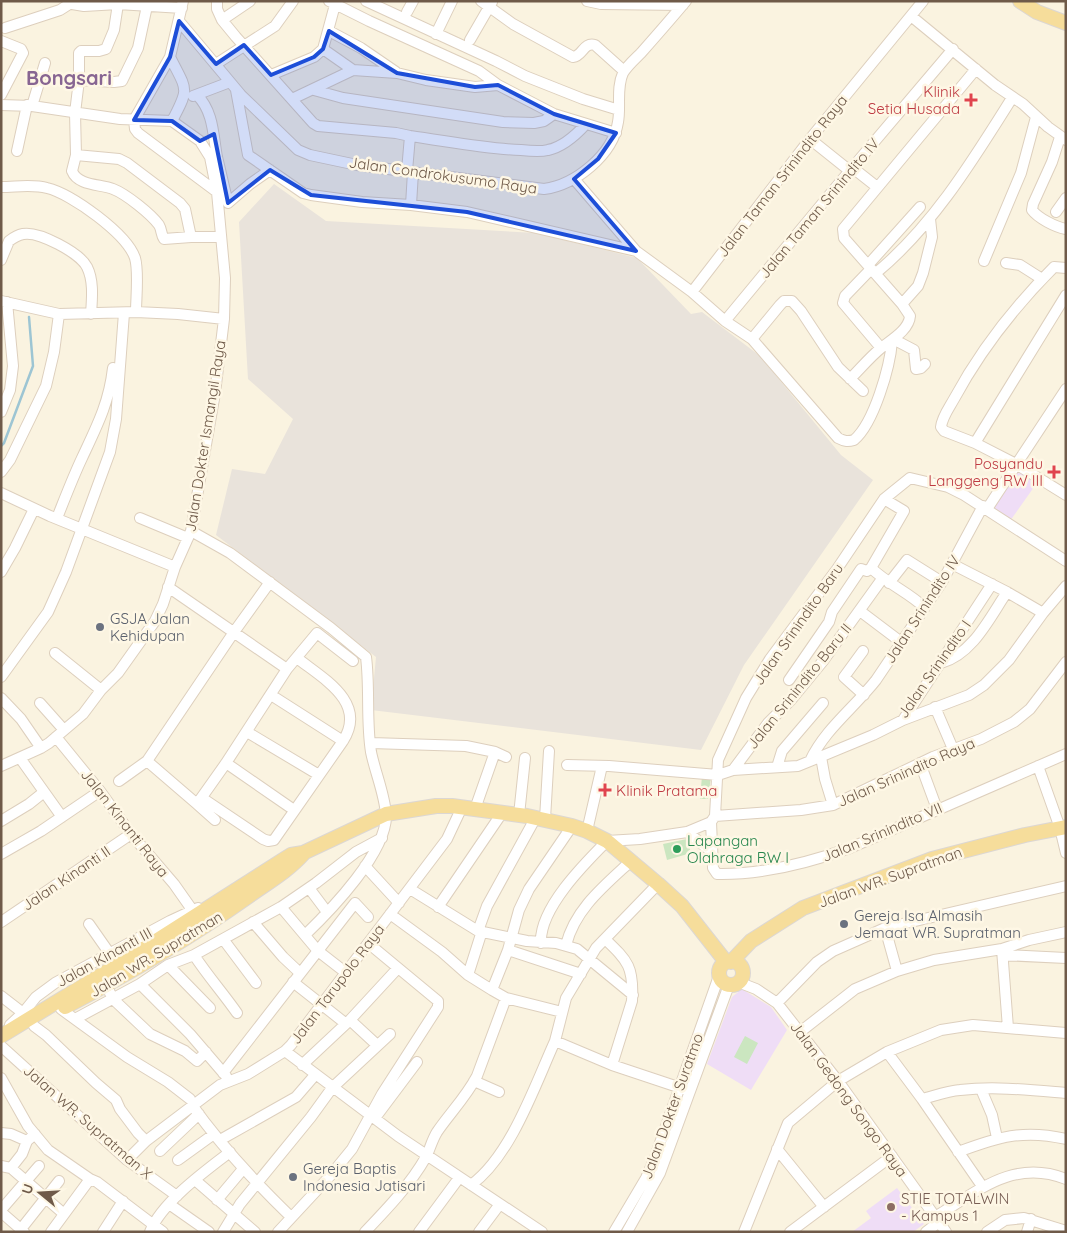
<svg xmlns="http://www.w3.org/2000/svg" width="1067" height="1233" viewBox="0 0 1067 1233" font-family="Quicksand,sans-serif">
	<rect width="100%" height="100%" fill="#faf3e0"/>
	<!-- industrial -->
	<path fill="#e9e3db" d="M274 184 326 221 536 233 637 258 691 314 702 312 760 356 841 455 873 480 744 665 701 750 371 710 376 657 216 535 232 469 265 474 293 419 248 379 239 222Z"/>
	<!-- education -->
	<path fill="#efddf6" d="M1015 466 1039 480 1010 521 991 507Z
		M742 989 771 1007 787 1030 751 1090 707 1064 732 997Z
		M897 1188 924 1224 913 1232H852L871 1218 866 1211Z"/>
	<!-- green -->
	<path fill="#cbe6c0" d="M702 776H711L708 799H700Z
		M687 839 691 853 667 860 663 844Z
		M745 1036 758 1043 747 1064 734 1057Z"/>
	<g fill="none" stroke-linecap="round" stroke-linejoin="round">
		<!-- stream -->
		<path stroke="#9dc5d3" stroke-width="2.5" d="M1 446 4 443 33 366 29 317"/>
		<!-- minor casing -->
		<g stroke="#ddcfbd" stroke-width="12">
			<path id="minor" d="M70 1 72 4 84 6 118 4 182 8
				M183 1 170 57 134 120 135 129 138 133 217 192
				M217 1V9L222 20 236 37 313 123 318 126 396 133 410 136C447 141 484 149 521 150 530 151 540 152 548 150 563 147 576 135 586 124
				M329 1 369 21 479 71 498 85 554 114 616 133
				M366 1 496 61 525 76 583 99 619 110
				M481 1 513 24 573 57C583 56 583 42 595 45L624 71
				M587 1 601 4 683 5
				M118 4 114 30 106 49 99 51H81L79 53V80L75 113 76 155 119 159 127 163 180 203 185 209 191 237H221
				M407 12 413 1
				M911 16 995 85 1023 104 1048 127 1066 140
				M222 20 250 1
				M179 21 241 95 298 150 310 155 357 165 544 189C575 185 613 155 618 122 621 106 616 88 623 73 627 66 635 59 641 53 656 36 671 19 686 1
				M5 28 60 10 74 1
				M329 31 361 48 396 72
				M436 34 452 1
				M470 40 492 2
				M1 41 21 49 23 53 1 95
				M323 49 353 70
				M170 57C187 91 190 87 172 121
				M216 64 275 26 293 1
				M353 70 397 73 426 80 475 87 498 85
				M271 75 314 57 323 49 336 1
				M79 80 114 82 122 81 138 48 147 6
				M236 90 248 155 303 193 311 195 362 202 411 205 467 212 636 251
				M314 90 343 98 503 122 534 123 544 121 554 114
				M197 95C214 112 213 136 217 157 221 173 224 188 228 203L250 184 270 170
				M193 96 230 82
				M292 99 353 70
				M1 105 32 106 120 119 172 121
				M32 106 45 63
				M1060 137 1052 162 1033 204 1032 210C1038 218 1055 227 1066 229
				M810 139 850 171
				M17 151 27 105
				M76 155 72 171C78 186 100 184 113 189 126 194 151 214 159 225 162 230 161 235 164 239L191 237
				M853 168 877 187
				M407 171 410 136
				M574 179 636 251 692 292 725 321 752 339 838 438C844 441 847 442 854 440 874 423 890 367 892 341
				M1 187C16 187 33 184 47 188 72 194 127 234 135 258 139 271 136 298 136 312
				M411 205 413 172
				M1056 212 1066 198
				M1 260 9 241C13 238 18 235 23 234 39 231 80 253 87 267 94 281 92 299 91 314
				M984 261 1021 173 1036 117
				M1006 263 1020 265 1042 279
				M868 265 920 207
				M1066 268 1054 267C1015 306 980 351 954 399 949 408 942 417 941 427L944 431 975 443 1016 464 1066 495
				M871 269 845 296 843 303 881 348
				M876 273C933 226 973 160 1012 98
				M692 292 810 139 923 1
				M1 301 59 314 136 312 178 314 224 319
				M902 304 918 286 923 273 932 237 930 219
				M725 321 836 187 953 49
				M752 339 780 305 784 301H792L801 311 838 367 863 391
				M893 339 914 350 916 369 921 368 925 364
				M850 379C860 369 870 357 881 348 891 340 909 330 910 316L902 304 844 238 843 229 976 69
				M1 412 10 390 13 366 7 302
				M975 443 1066 295
				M1 472 10 460 46 386 54 352 59 314
				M1 493 50 516 175 567
				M987 509 1066 389
				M57 518C65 498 73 477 82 458 97 426 109 403 113 368
				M140 518 188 538
				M191 531 230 553 331 628 366 657C370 688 366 721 371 752 375 772 385 795 386 815 387 852 331 910 305 935
				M1066 561 964 495 948 487 910 478 884 499 837 569 770 659 746 698 718 760 715 816 711 822 713 868 717 874C762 875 808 863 850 848L1066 754
				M952 564 1007 592 1043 613
				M871 568C888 584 908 592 924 607
				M1 572 15 548 34 509
				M889 583 907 560 942 582
				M168 587 287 669
				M860 611 901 642
				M863 651 844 677 864 695
				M55 653 101 690
				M941 663C973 654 990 617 1007 592
				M1 677 48 612 66 572 110 452 116 419 124 313
				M789 680 829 622 832 612 861 569 867 571 871 568 904 511 884 499
				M271 695 343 741
				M1 698 21 719 41 748
				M40 703 64 730
				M935 707 953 749
				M903 720 992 584
				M247 732 319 775
				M56 737 100 791 131 834 174 884 193 911
				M371 743 466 746 495 752 475 809
				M495 752 506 757
				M821 757 825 779 833 805
				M20 758 62 817
				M147 761 197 804 226 763 287 669 317 633 353 661
				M810 761C825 729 854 708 876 680L942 582 983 506
				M226 763 294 810
				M920 763 937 809
				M567 765 609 766 718 775 733 770 798 766 873 735 903 720 969 695 984 685 1009 660 1043 613 1066 586
				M1 766 41 748 49 743 83 714 101 690 118 673 155 621 163 604 175 567 191 531 215 393 224 319 225 278 217 192 210 157 200 141 172 121
				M1038 766 1060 828 1066 853
				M777 767 782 751 823 703
				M733 770 768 723 791 700 823 661 882 579
				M119 781 147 761 234 632 270 582
				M202 798 263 839 268 841 274 840 343 741C368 702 322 678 297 658
				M197 804 215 820
				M519 815 525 758
				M715 816 801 810 833 805 933 757 981 739 1014 722 1030 709 1066 662
				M545 819 549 751
				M1 821 29 804 44 792
				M587 831 602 766
				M687 832 712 852
				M1 854 41 831 100 791
				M365 866 399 903
				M309 888 327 912
				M410 889 478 931 527 941 556 943 577 949 633 995
				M281 907 318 951 345 972
				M438 907 502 813
				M390 914 442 952 468 975 492 990 506 998 562 1012
				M1 922 131 834
				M253 922 283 957 300 973
				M89 924 110 954
				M885 928 897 971
				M478 931 487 906 536 817
				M223 939 256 983
				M605 939C628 961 634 967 632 1001L612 1065
				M541 943C539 909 584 864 607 841L640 839 687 832 711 822
				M566 945C575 909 604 886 631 861
				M1002 949 1008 1028
				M508 950 581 974
				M194 955C207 975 223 993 237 1013
				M1003 955 1066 958
				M168 965 210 1008
				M468 975 482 931
				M103 979 113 999 150 1034 185 1051 197 1061 206 1052
				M293 982 345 1023
				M738 982 756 989 777 1003 838 1081 946 1232
				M140 984 190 1034 226 1076
				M492 990 508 950 519 910 529 889 572 826
				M1 996 23 1013
				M777 1003 817 962 833 951 885 928 1066 886
				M61 1009 127 1057 168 1082 190 1099
				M75 1019 140 984 168 965 194 955 281 907 316 883 356 852 382 838
				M350 1020 377 1045
				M10 1025 23 1013 36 997 55 983 170 921 198 908
				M34 1026 46 1035 96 1083 116 1100 120 1109 138 1133 146 1141
				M800 1032 855 989 897 971 934 960 1002 949 1029 940 1066 932
				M555 1041 566 998 596 948 658 884
				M1 1046 127 1160 177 1196
				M285 1051 398 1136 542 1232
				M887 1052 922 1099 982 1186
				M302 1065 350 1020 398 968
				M223 1073 355 903 368 917
				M1 1078 28 1126 48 1150 90 1179 97 1182 163 1232
				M474 1081 499 1092
				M981 1089 992 1115 997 1138
				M922 1099C934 1096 947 1091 960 1090 995 1086 1031 1090 1066 1093
				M192 1105C221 1146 255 1182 291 1217
				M375 1118 417 1062
				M1 1133 11 1134 27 1141
				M220 1140 296 1097 315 1075
				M777 1149 824 1207
				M160 1151 199 1114
				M958 1152C998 1137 1023 1129 1066 1139
				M127 1160 146 1141 220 1085 248 1074 285 1051 291 1045 447 839 462 807
				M178 1160 214 1134
				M1 1166 11 1168 64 1214
				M11 1168 22 1154 27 1141 35 1134
				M195 1180 255 1232
				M471 1185C511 1156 535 1085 555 1041L612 1065 690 1091
				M217 1200 243 1169
				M169 1204 209 1232
				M1 1210 39 1166
				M1 1212 24 1232
				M935 1217C977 1192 1013 1158 1066 1179
				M21 1229 59 1181
				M51 1232 90 1179
				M103 1232 123 1201
				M150 1232C161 1203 205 1171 230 1152
				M223 1232 240 1204 311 1117 332 1088 390 1034
				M278 1232 330 1176 352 1149 382 1094 438 1007V1001L368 943
				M365 1232C387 1209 410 1185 426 1157 430 1149 432 1140 437 1132 450 1113 466 1097 477 1076L506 998
				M419 1232 459 1178
				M479 1232 500 1204
				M614 1232 646 1178 654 1160 719 976
				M627 1232 660 1173 729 985
				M744 1232 788 1123 838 1081 887 1052 941 1030 973 1025 1066 1033
				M790 1232 892 1156
				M926 1232 939 1222
				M987 1232 1005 1220 1024 1218 1066 1231
				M1027 1232 1031 1219"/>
		</g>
		<!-- major casing -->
		<g stroke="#dcd7d3" stroke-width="16">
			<path id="major" d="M1020 1 1037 12 1066 23
				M719 973a12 12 0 1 1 24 0a12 12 0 1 1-24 0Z
				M731 962 751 941 803 908 932 859 1025 835 1066 827
				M65 1007C128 974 188 939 246 898 265 884 287 872 303 854
				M1 1036 145 948 283 860 291 855 303 853 386 814 436 806H452L527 816 572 826 587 831 607 841 658 884 682 906 726 962"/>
		</g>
		<!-- minor -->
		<use href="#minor" stroke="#fff" stroke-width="10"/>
		<!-- major -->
		<use href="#major" stroke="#f6dd9b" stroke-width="14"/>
	</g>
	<!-- marked area -->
	<path fill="#1d4ed8" fill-opacity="0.2" stroke="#1d4ed8" stroke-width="4" stroke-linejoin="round" d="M179 21 216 64 244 45 271 75 314 57 323 49 329 31 397 73 475 87 498 85 554 114 616 133 598 159 574 179 636 251 467 212 311 195 270 170 228 203 214 134 200 141 172 121 134 120 170 57Z"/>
	<!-- markers -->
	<g fill="#e0444e" stroke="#fef7e5" stroke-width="2">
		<path d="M968.5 92.5h5v5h5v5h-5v5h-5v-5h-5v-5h5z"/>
		<path d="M1051.5 464.5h5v5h5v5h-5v5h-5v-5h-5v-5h5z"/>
		<path d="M602.5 782.5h5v5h5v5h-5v5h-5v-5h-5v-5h5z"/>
	</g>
	<g fill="#6b7280" stroke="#fef7e5" stroke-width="2">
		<circle cx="100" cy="627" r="5"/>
		<circle cx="844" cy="924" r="5"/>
		<circle cx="293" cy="1177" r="5"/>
	</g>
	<circle fill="#2e9e5b" stroke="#fef7e5" stroke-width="2" cx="677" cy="849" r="5"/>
	<circle fill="#8d6e63" stroke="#fef7e5" stroke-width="2" cx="891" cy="1207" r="5"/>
	<g text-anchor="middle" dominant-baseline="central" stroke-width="5" stroke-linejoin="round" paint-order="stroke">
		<!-- health labels -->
		<g font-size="15" fill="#be3a42" stroke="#fef7e5" text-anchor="end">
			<text x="960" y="91">Klinik<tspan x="960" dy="17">Setia Husada</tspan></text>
			<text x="1043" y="463">Posyandu<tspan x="1043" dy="17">Langgeng RW III</tspan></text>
			<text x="616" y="790" text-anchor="start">Klinik Pratama</text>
		</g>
		<!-- street labels -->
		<g font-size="15" fill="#6f5a49" stroke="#fef7e5">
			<text transform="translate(443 175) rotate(8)">Jalan Condrokusumo Raya</text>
			<text transform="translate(782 176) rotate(-52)">Jalan Taman Srinindito Raya</text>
			<text transform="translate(819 208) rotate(-50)">Jalan Taman Srinindito IV</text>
			<text transform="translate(205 436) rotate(-81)">Jalan Dokter Ismangil Raya</text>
			<text transform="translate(922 609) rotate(-57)">Jalan Srinindito IV</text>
			<text transform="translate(798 624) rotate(-55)">Jalan Srinindito Baru</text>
			<text transform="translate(934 669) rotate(-55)">Jalan Srinindito I</text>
			<text transform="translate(799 686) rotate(-51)">Jalan Srinindito Baru II</text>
			<text transform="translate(906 772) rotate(-24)">Jalan Srinindito Raya</text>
			<text transform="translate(125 823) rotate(52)">Jalan Kinanti Raya</text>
			<text transform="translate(882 832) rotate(-23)">Jalan Srinindito VII</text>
			<text transform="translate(890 877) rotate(-20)">Jalan WR. Supratman</text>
			<text transform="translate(66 878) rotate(-34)">Jalan Kinanti II</text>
			<text transform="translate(156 954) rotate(-31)">Jalan WR. Supratman</text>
			<text transform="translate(104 957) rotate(-29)">Jalan Kinanti III</text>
			<text transform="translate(337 984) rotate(-53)">Jalan Tarupolo Raya</text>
			<text transform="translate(849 1099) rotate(54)">Jalan Gedong Songo Raya</text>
			<text transform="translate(672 1106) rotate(-70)">Jalan Dokter Suratmo</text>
			<text transform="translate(88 1122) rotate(41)">Jalan WR. Supratman X</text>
		</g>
		<!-- worship labels -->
		<g font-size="15" fill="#5b616d" stroke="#fef7e5" text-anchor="start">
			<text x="110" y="618">GSJA Jalan<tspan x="110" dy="17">Kehidupan</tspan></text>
			<text x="854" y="915">Gereja Isa Almasih<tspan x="854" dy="17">Jemaat WR. Supratman</tspan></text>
			<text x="303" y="1168">Gereja Baptis<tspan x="303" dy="17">Indonesia Jatisari</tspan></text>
		</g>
		<!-- leisure labels -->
		<g font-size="15" fill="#27864d" stroke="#fef7e5" text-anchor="start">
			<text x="687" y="840">Lapangan<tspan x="687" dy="17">Olahraga RW I</tspan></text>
		</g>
		<!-- education labels -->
		<g font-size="15" fill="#785e54" stroke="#fef7e5" text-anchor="start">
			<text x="901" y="1198">STIE TOTALWIN<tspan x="901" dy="17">- Kampus 1</tspan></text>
		</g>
		<!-- district labels -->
		<g font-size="20" font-weight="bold" fill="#876592" stroke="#fef7e5">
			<text x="69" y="77">Bongsari</text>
		</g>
	</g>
	<!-- border -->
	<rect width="1067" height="1233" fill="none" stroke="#6f5a49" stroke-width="5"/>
	<!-- north arrow -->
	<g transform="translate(40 1193) rotate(288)" stroke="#fef7e5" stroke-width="4" paint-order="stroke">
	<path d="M0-4L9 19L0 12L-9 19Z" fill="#6f5a49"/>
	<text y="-8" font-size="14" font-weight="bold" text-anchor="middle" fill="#6f5a49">U</text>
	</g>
</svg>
